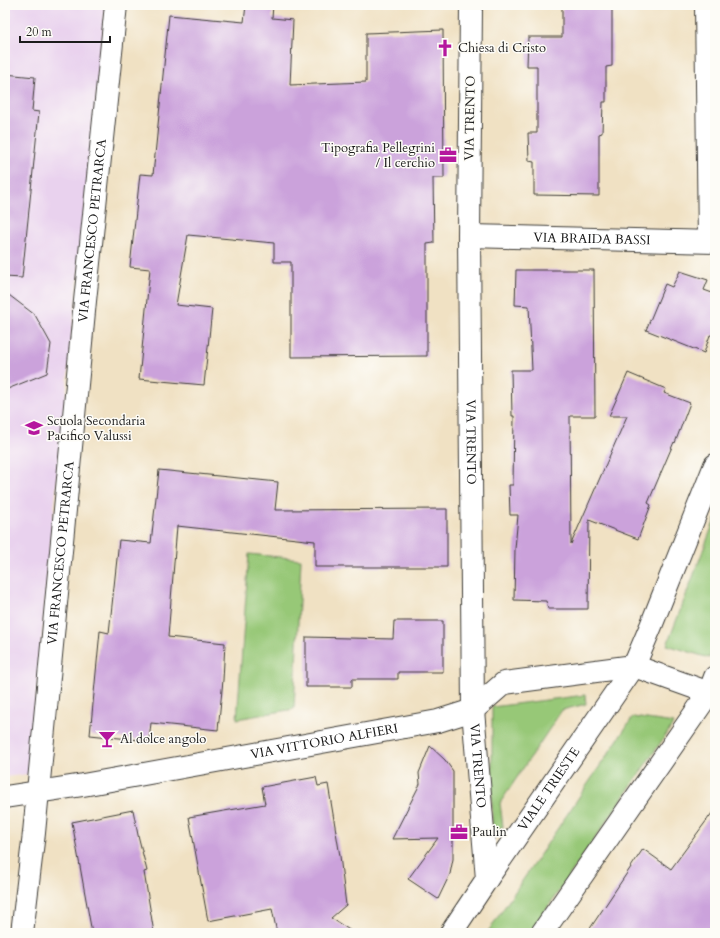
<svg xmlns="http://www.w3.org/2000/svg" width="720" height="938" viewBox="0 0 720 938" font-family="Cardo,serif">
	<rect width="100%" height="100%" fill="#fdfcf7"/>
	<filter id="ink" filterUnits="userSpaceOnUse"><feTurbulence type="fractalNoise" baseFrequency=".025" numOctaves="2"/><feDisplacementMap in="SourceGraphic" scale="8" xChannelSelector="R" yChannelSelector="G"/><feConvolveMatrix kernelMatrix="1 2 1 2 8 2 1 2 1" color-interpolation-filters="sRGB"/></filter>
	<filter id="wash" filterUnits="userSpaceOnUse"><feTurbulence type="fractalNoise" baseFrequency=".012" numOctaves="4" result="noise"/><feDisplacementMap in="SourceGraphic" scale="16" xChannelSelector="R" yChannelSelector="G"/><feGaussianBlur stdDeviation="0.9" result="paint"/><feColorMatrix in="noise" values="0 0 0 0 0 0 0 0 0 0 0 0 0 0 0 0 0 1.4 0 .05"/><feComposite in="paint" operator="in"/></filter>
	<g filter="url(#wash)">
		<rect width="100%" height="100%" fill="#f0e1c3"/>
		<!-- built -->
		<path fill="#e9d2ee" d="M5 5H106L49 558 29 774 5 777Z"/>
		<!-- green -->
		<path fill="#97c877" stroke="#5a724a" d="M715 519V643L709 658 667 645Z
			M249 554 301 559 294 709 237 719Z
			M585 695 586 704 562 710 500 803 503 827 492 830V707Z
			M633 717 674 723 530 933H487Z"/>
		<g id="blocks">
			<!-- building -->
			<path fill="#cba2db" d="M246 5H273L272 18 293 20 290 85 366 82V33L443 30 444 178H433L434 243 427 244V356L291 357V262H274V243L188 235 176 305 212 309 204 385 139 379 150 269 130 267 140 174 153 175 169 15 244 22Z
				M587 5H612V66L606 67V102H603L602 133 599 134V196L534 195V162L529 161 528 133H537V66H527L528 37H562V7H587Z
				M5 74 35 77 32 111 39 112 22 278 5 277Z
				M516 270H594L595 416H570L571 544 627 416H609L628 373 666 389 664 393 690 403 675 443 674 442 648 503 651 505 638 539 589 520 588 609H548L546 601 514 600 515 549 518 515H510L509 485H513L514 416H512L511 370H532L529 306 515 305Z
				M680 271 708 280 704 290 715 294V336L710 335 704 353 646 330 665 284 672 287Z
				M5 292 35 315 51 344 47 373 5 390Z
				M159 470 278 482 275 510 447 509V567H315V541L177 526 168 637 225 643 223 680 218 730 151 723 149 741 90 735 100 631 109 633 119 540 151 543Z
				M394 621H443V672H398V679H352V687H306V637L393 639Z
				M430 746 445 760 453 771V859L450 874 438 899 408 879 438 838 392 839 420 784 419 773Z
				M316 777 318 786 328 784 340 856 346 905 331 918 354 933H277L272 909 208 921 189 817 265 804 262 787Z
				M715 809V933H587L643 849 671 869Z
				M133 810 138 835 147 871 144 872 154 933H92L72 822Z"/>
		</g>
	</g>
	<g filter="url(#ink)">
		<use href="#blocks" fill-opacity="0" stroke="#3c3a35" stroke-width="1"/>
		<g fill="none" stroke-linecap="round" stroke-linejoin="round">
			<!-- minor casing -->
			<g stroke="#3c3a35" stroke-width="24">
				<g id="minor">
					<path id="s1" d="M471 5 469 236 473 710 487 879"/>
					<path d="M706 5 709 241"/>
					<path id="s2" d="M469 236 715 242"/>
					<path id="s3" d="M5 797 83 785 438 721 473 710 504 683 634 666"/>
					<path id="s4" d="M22 933 34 833 85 301 116 5"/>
				</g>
			</g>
			<!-- tertiary casing -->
			<g stroke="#3c3a35" stroke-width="24">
				<path id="tertiary" d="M634 666 715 695"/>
			</g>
			<!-- primary casing -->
			<g stroke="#3c3a35" stroke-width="24">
				<g id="primary">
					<path id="s5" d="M451 933 487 879 634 666 651 626 715 465"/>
					<path d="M542 933 709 693 715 677"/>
				</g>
			</g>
			<!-- minor -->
			<use href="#minor" stroke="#fff" stroke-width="22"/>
			<!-- tertiary -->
			<use href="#tertiary" stroke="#fff" stroke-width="22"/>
			<!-- primary -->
			<use href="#primary" stroke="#fff" stroke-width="22"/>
		</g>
	</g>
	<!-- icons -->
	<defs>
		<g id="church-bare" transform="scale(1.38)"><path d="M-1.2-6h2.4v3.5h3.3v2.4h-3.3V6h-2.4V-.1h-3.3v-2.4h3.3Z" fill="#b5179e" stroke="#fdfcf7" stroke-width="2.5" paint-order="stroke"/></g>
		<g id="office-bare" transform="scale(1.38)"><path d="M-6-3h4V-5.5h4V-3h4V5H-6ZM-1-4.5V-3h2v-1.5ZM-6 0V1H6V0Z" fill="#b5179e" stroke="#fdfcf7" stroke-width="2.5" paint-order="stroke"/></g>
		<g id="school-bare" transform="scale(1.38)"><path d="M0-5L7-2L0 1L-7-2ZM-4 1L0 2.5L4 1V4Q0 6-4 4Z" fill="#b5179e" stroke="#fdfcf7" stroke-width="2.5" paint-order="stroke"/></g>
		<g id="bar-bare" transform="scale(1.38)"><path d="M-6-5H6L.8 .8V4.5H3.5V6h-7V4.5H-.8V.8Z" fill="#b5179e" stroke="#fdfcf7" stroke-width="2.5" paint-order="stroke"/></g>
	</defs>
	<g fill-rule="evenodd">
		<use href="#church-bare" x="445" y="48"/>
		<use href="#office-bare" x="448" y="155"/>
		<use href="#school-bare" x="34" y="428"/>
		<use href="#bar-bare" x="107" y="739"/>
		<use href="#office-bare" x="459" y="832"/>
	</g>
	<g text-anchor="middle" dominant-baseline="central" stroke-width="3" stroke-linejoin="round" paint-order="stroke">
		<!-- poi labels -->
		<g font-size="13" fill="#1c1c1c" stroke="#fdfcf7" text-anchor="start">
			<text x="458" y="48">Chiesa di Cristo</text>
			<text x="435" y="148" text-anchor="end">Tipografia Pellegrini<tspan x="435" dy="15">/ Il cerchio</tspan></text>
			<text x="47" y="421">Scuola Secondaria<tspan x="47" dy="15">Pacifico Valussi</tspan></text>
			<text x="120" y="739">Al dolce angolo</text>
			<text x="472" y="832">Paulin</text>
		</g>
		<!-- street labels -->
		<g font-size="13" fill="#1c1c1c" stroke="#fdfcf7">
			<text transform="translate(470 118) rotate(-89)">VIA TRENTO</text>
			<text stroke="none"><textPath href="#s4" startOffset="706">VIA FRANCESCO PETRARCA</textPath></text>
			<text stroke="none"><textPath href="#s2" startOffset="123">VIA BRAIDA BASSI</textPath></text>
			<text stroke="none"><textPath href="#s1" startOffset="437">VIA TRENTO</textPath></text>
			<text stroke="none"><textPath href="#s4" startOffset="382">VIA FRANCESCO PETRARCA</textPath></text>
			<text stroke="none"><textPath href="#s3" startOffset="324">VIA VITTORIO ALFIERI</textPath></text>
			<text stroke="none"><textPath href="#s1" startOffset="761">VIA TRENTO</textPath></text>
			<text stroke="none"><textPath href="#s5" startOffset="174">VIALE TRIESTE</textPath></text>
		</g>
	</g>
	<!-- margin -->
	<rect width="720" height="938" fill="none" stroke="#fdfcf7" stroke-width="20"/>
	<!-- scale -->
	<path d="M20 36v6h90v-6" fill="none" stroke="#1c1c1c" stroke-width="2"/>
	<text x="26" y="36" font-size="12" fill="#1c1c1c" stroke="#fdfcf7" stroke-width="3" paint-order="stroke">20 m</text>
</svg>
